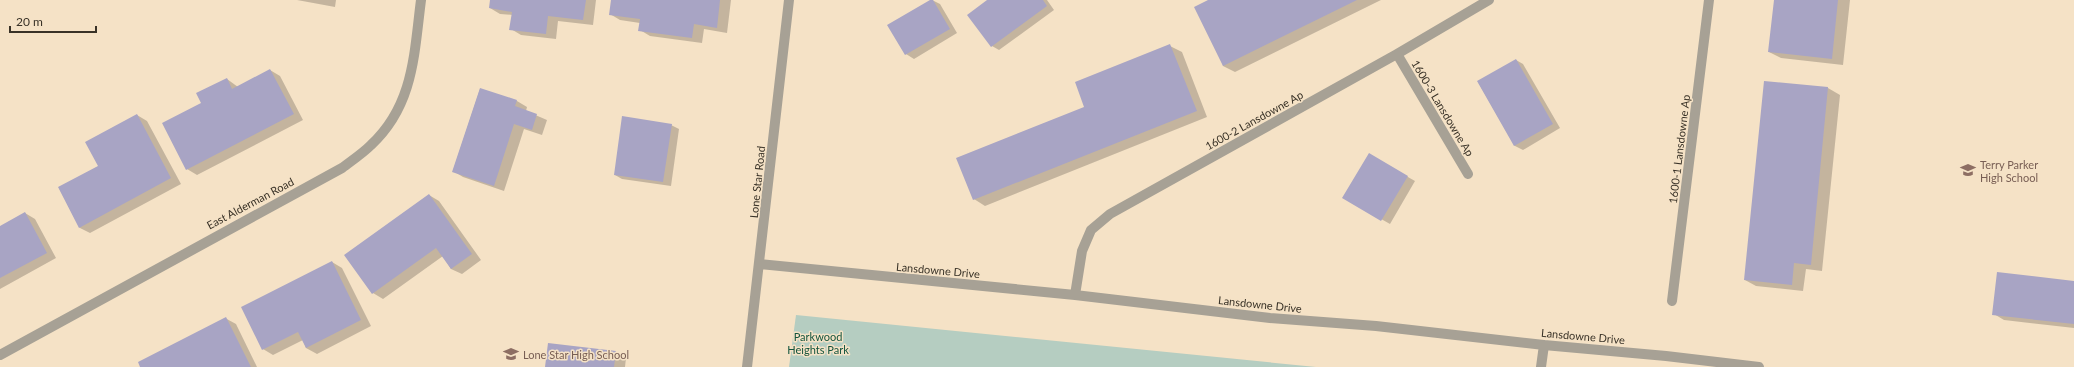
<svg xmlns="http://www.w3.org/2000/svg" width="2074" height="367" viewBox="0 0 2074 367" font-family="Lato,sans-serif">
	<rect width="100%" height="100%" fill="#f5e2c6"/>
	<!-- green -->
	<path fill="#b5cdc1" d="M796 315 1316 367H789Z"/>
	<!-- shadow -->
	<path fill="#0003" d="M297 0H336L335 7Z
		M491 0H596L593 25 558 21 556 39 521 35 511 29 513 15 500 14 490 8Z
		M612 0H731L727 33 704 29 702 43 650 36 640 30V23L620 20 610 14Z
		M932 0 940 4 957 33 914 59 906 54 889 26Z
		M989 0H1047L1054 10 999 50 992 46Z
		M1210 0H1381L1235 72 1223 66Z
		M1775 0H1850L1843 65 1781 58 1769 52Z
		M1170 46 1182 52 1207 117 985 206 974 199 1086 107Z
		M1516 60 1523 64 1560 128 1523 150 1515 146 1478 82Z
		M270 70 280 76 303 120 197 175 187 169 202 103 227 79 238 87Z
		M1765 82 1828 88 1840 95 1822 271 1806 269 1803 291 1756 286 1745 280Z
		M480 89 517 101 527 107 526 111 547 120 542 135 524 129 504 191 463 177 453 171Z
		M137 115 147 121 181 184 90 233 80 228 59 188 99 166Z
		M671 125 679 129 671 186 622 179 615 175Z
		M1369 155 1415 181 1390 224 1344 198Z
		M429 195 439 201 481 260 462 274 451 269 443 256 383 299 373 293 346 255Z
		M25 213 35 219 56 258 0 289V227Z
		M332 262 342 268 371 326 317 354 306 348 303 340 273 355 263 349Z
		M2074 282V328L2004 320 1994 314Z
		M225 318 236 324 257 367H141Z
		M616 352 626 358 625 367H546Z"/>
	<!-- building -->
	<path fill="#a8a4c4" d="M490 0H586L583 20 548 16 546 34 509 30 512 12 489 8Z
		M611 0H720L717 28 694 24 692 38 638 31 640 19 609 15Z
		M930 0H933L950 29 905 55 887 25Z
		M987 0H1043L1047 6 991 47 967 15Z
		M1208 0H1357L1223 66 1194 7Z
		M1774 0H1838L1832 59 1768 52Z
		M1170 44 1197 111 973 200 956 158 1084 107 1075 82Z
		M1516 59 1553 124 1514 146 1477 81Z
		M270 69 294 114 186 170 162 123 201 103 196 93 227 78 232 89Z
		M1764 81 1828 87 1811 265 1794 263 1792 285 1744 280Z
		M480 88 517 100 515 106 537 114 532 130 514 124 494 186 452 172Z
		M137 114 171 178 79 228 58 187 98 166 85 142Z
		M622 116 672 124 663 182 614 175Z
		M1369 153 1408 176 1381 221 1342 198Z
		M429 194 472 254 451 269 436 248 372 294 344 255Z
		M25 212 47 253 0 278V226Z
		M332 261 361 320 306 348 298 332 262 350 241 307Z
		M1997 272 2074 281V324L1992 315Z
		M226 317 251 367H140L138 362Z
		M548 343 616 351 614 367H545Z"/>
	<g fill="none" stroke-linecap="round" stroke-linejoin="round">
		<!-- minor -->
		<path stroke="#a7a195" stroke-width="10" d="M1397 54 1468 174
			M760 264 1075 295 1270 318 1376 326 1544 345 1666 356 1759 367
			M1075 295 1082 251 1091 230 1110 214 1397 54 1489 0
			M1672 301 1709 0
			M0 355 342 168C351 161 362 154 371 145 414 105 414 54 421 0
			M747 367 789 0
			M1541 367 1544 345"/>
	</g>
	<!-- icons -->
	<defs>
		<g id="school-bare" transform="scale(1.2)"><path d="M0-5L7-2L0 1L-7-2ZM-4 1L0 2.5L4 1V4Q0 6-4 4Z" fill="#8d6e63" stroke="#f5e2c6" stroke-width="2.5" paint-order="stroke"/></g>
	</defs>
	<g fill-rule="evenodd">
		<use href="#school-bare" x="1968" y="170"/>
		<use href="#school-bare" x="511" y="354"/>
	</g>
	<g text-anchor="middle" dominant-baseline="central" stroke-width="3" stroke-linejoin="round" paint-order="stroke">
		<!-- street labels -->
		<g font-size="11" fill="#393227" stroke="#f5e2c6">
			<text transform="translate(1443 108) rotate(59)">1600-3 Lansdowne Ap</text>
			<text transform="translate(1254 120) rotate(-29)">1600-2 Lansdowne Ap</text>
			<text transform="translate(1679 149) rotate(-83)">1600-1 Lansdowne Ap</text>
			<text transform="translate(757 182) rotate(-84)">Lone Star Road</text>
			<text transform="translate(250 203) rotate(-28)">East Alderman Road</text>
			<text transform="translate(938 270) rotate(5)">Lansdowne Drive</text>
			<text transform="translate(1260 304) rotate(6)">Lansdowne Drive</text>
			<text transform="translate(1583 336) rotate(5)">Lansdowne Drive</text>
		</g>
		<!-- education labels -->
		<g font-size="11" fill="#785e54" stroke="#f5e2c6" text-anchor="start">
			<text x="1980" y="164">Terry Parker<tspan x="1980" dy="13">High School</tspan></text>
			<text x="523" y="354">Lone Star High School</text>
		</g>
		<!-- park labels -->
		<g font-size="11" fill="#13543d" stroke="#f5e2c6">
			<text x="818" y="336">Parkwood<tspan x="818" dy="13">Heights Park</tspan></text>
		</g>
	</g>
	<!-- scale -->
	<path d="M10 26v6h86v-6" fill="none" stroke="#393227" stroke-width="2"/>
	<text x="16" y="26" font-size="12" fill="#393227" stroke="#f5e2c6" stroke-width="3" paint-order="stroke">20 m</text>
</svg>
